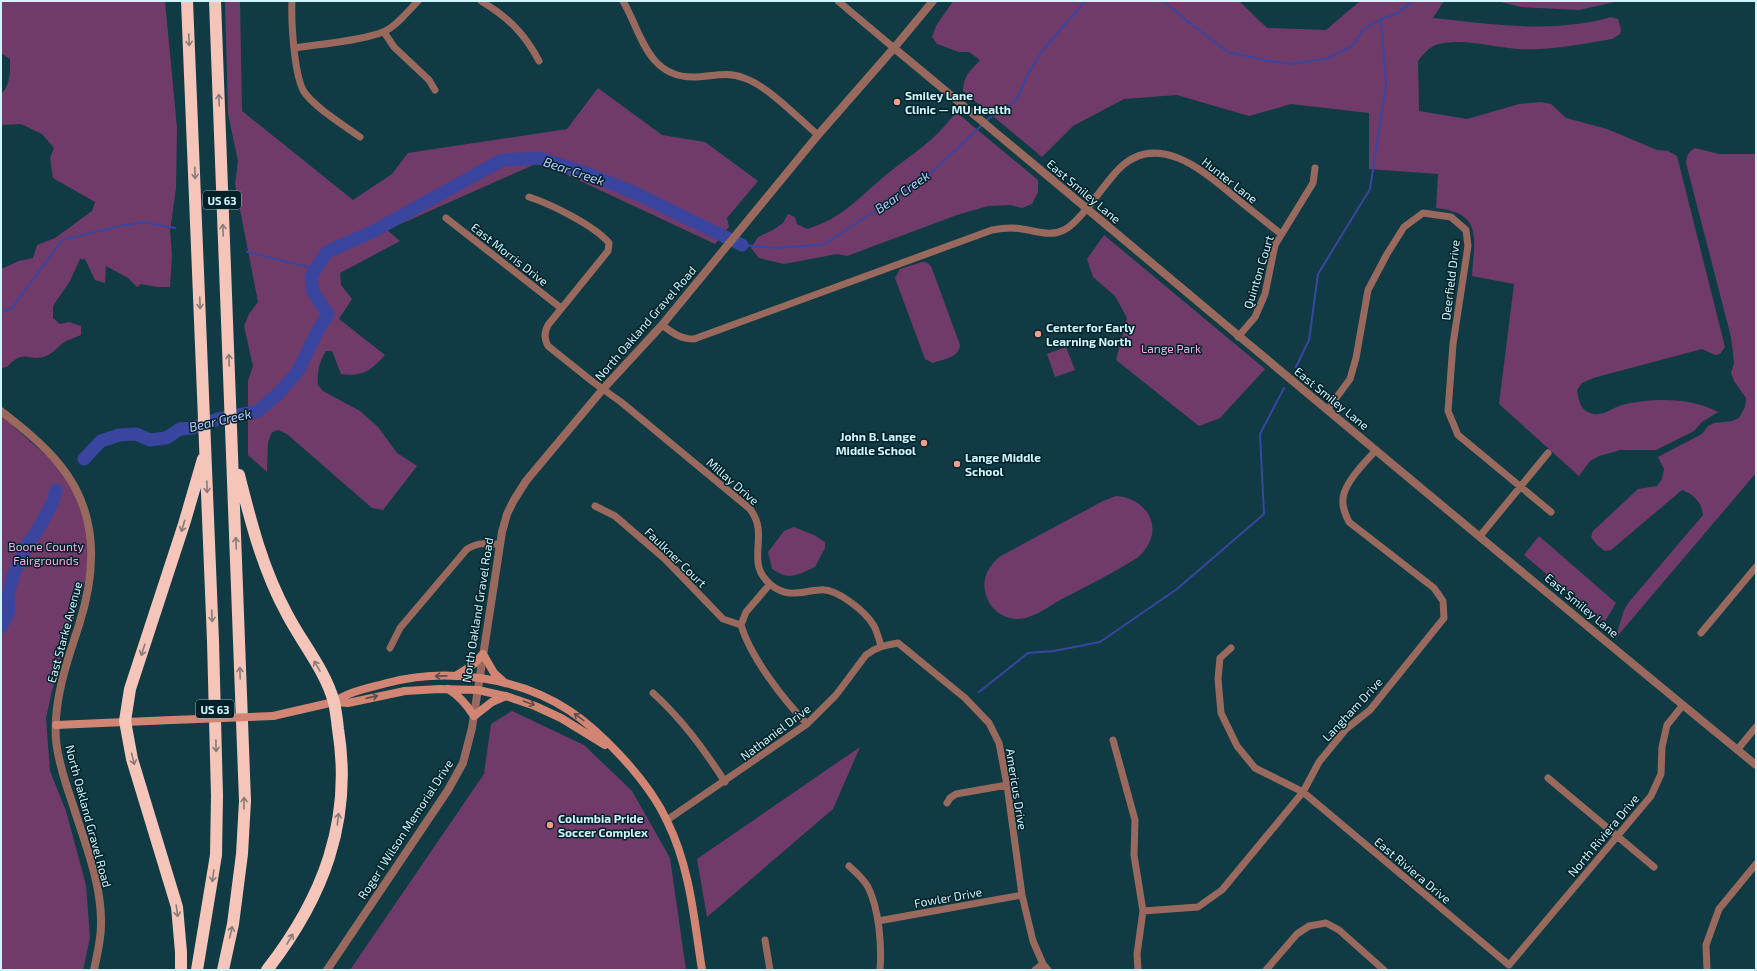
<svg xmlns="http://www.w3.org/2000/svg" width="1757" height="971" viewBox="0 0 1757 971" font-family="'Exo 2',sans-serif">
	<rect width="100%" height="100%" fill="#103b44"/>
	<!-- green -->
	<path fill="#713b69" d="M1 1H165L177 128 176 188 170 231 172 255 170 287H157L141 284 137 287 128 278 106 266 105 283 95 280 85 259H80L70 281 53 306V318L60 324 69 322 81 326V335C76 337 71 339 66 341 59 345 54 353 46 356 28 363 25 347 7 367L1 368V269L19 261 33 258 37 245 55 238 92 211 95 202 53 178 50 158 54 148 42 134 21 124 1 125V94C11 84 10 72 10 59L1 53Z
		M225 1H240L242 111 353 200 392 174 408 153 567 129 598 88 662 135 705 142 758 181 727 218 729 227 715 244 540 162 387 230 400 241 340 273 341 285 352 299 339 319 385 355C370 371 363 377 341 374L332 351H326C319 362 317 372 318 385L323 391 360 411 378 427 397 453 417 466 383 510 372 508 287 434 278 430 272 432 268 442 267 472 248 455V381L253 366 244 326 249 314 258 302 235 184 238 161 228 114Z
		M953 1H1239L1267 28 1326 30 1360 1H1444L1433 18C1492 24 1553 34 1611 17L1618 19 1621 29 1620 34 1612 39C1581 44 1549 51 1518 49 1492 47 1465 38 1439 44 1430 46 1424 53 1418 61L1419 111 1467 119 1519 104 1541 102 1551 104 1566 118 1607 129 1657 150 1668 151 1677 156 1725 347 1720 354 1715 355 1702 349 1593 378 1582 383 1577 390C1579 401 1580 411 1593 414 1604 416 1612 408 1622 405 1652 398 1690 397 1718 412L1702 422 1694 431 1656 450H1620L1599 456 1590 461 1579 476 1499 404 1514 284 1472 276C1474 240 1484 213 1436 208L1438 174 1369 169V113L1291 104 1249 116 1177 95 1124 99 1073 126 1042 157 963 91C964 74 970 72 980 60L969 52H959L937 44 932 37 936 26Z
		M1496 1H1619L1579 10 1521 7Z
		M956 112 1038 180V192L1032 204 1022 208 1010 205 988 206 957 215 847 256 837 254 784 264 759 258 751 248 758 237 773 230 783 223 788 214 795 217 797 224 807 229C843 218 858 198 886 175 902 161 921 150 936 135 943 128 950 120 956 112Z
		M1695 148 1719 154H1756V473L1615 639 1624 610 1629 602 1703 515C1702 503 1694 494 1682 490L1611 550 1605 551 1597 545 1591 537 1593 531 1638 489 1657 486 1662 479 1664 469 1658 457 1702 434 1708 426 1714 423 1732 421 1739 418 1745 407 1746 398 1734 381 1731 373 1734 363 1731 337 1686 163C1687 155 1688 152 1695 148Z
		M1104 235 1265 369 1220 418 1199 426 1116 360 1127 318 1115 296 1093 277 1087 259Z
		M922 262H926L931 266 960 345C959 358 943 359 933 363L925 359 895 278 900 269Z
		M1066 347 1075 370 1055 377 1047 354Z
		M1 407 8 412 14 427 48 457 74 487 87 519 92 557 52 691 46 718 50 771 66 811 86 885 90 938 83 970H1Z
		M1116 496C1140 497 1161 519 1149 543 1146 549 1142 554 1137 558 1113 573 1087 586 1062 599 1049 606 1033 619 1018 619 1003 619 990 609 986 595 981 580 988 567 999 557L1103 501Z
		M794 527 814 535 825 542V548L815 567C797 575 790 581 772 569L768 552 784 531Z
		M1539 536 1616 603 1604 623 1524 555Z
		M512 711 584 745 632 791 670 858 686 970H350L484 774 491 724Z
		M860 747 833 809 707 917 697 859Z"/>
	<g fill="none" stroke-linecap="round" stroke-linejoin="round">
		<!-- stream -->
		<path stroke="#3a45a0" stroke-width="2" d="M1164 1 1191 24 1228 52 1263 60 1292 64 1329 58 1352 46 1363 30 1381 19 1398 13 1412 1
			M986 121 995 113 1016 101 1027 76 1042 51 1085 1
			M742 245 778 248 825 244 931 173 983 124
			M247 252 316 269
			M1 312 12 308 62 240 115 227 143 222 175 228
			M1296 367 1309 340 1318 274 1370 189 1386 84 1381 19
			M979 692 1028 653 1054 651 1100 642 1177 589 1264 514 1260 434 1284 388"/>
		<!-- river -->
		<path stroke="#3a45a0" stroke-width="13" d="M84 459 101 441 119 435 136 434 150 440 166 438 180 429 192 428 218 419 258 411 279 393 298 371 316 334 328 314 313 292 311 276 327 252 374 231 502 160 539 158 586 173 635 193 742 245
			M1 627 9 612 8 595 13 576 27 544 36 533 52 504 56 490"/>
		<!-- minor -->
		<path stroke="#9a695e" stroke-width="7" d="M292 1C291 21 294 72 303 90 311 105 345 126 360 137
			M481 1C508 17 525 34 539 61
			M623 1C641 32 647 77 693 77 711 77 726 71 744 78 768 86 798 118 818 135
			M838 1 894 48
			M384 32 394 47 429 80 435 90
			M294 48C320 44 360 41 383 32 396 27 408 11 418 1
			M529 197C551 204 595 226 609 243L608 251 548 325C544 333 544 338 548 346L593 382 621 402 750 509C771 536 743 562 771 585 789 599 801 591 820 590 837 588 866 612 874 626 877 632 879 639 881 646
			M446 218 561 308
			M662 325C673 333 680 339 694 339L992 230C1003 228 1012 227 1022 229 1037 231 1050 237 1064 230 1079 223 1103 186 1116 172 1155 128 1204 171 1236 198 1251 210 1266 222 1281 234
			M1238 337 1255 317 1265 294 1275 245 1313 183 1315 168
			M1328 409 1350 379 1356 358 1368 290 1387 254 1404 227 1423 213 1451 217 1466 230 1468 246 1453 344 1448 411 1458 435 1551 512
			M595 506 615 516 665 559 723 619 741 625
			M1480 536 1548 453
			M770 584 746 612 741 625C751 658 783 699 807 724
			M1701 633 1756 567
			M390 648 400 628 467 549C479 542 487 543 500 545
			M1231 648 1220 658 1218 679 1221 713 1237 746 1255 768 1303 792 1509 965 1651 796 1661 774 1662 747 1667 725 1683 705
			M653 693C682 719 704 749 725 782
			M1113 740 1135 820 1134 855 1143 911 1137 954 1138 970
			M1737 750 1756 727
			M1548 778 1654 867
			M947 803 950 798 956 794 1007 785
			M667 820 807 724 836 695 866 655C876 647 886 645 898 643L965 698 989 723 999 743 1007 785 1022 895 1033 941 1043 964 1048 970
			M849 866C857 873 863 878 868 887 879 909 882 945 880 970
			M1143 911 1198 907 1222 890 1303 792 1319 762 1346 729 1370 710 1444 618 1443 601 1434 588 1349 522C1345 514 1342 507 1343 498 1345 482 1365 462 1376 450
			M878 921 1022 895
			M765 940 770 970
			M1035 970 1043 964
			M1266 970 1297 934 1309 926 1326 923 1339 930 1384 970
			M1707 970 1706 945 1719 909 1756 864"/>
		<!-- tertiary -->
		<path stroke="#9a695e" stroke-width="8" d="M894 48C1182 287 1467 529 1756 765
			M1 411C21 427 43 444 59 464 99 512 97 569 79 625 67 661 53 701 56 740 58 761 65 782 72 802 84 841 102 883 101 925 101 940 97 955 94 970
			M327 970 448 790 463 763 472 728 502 532 507 514 514 500 526 481 541 463 603 389 662 325 818 135 894 48 933 1"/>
		<!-- secondary -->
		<path stroke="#d28573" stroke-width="8" d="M457 675 474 664 483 654 494 673 505 683
			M448 689C460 696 467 705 474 716L492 702 506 696
			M334 702C350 691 369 688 387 683 447 667 519 677 570 711 588 723 603 737 618 753 637 773 655 795 667 821 690 867 694 919 702 970
			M273 716 334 702 348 703 405 691 440 689 478 690 509 697 535 706 561 718 605 745
			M56 725 172 720"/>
		<!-- motorway -->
		<path stroke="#f5c5b9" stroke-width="12" d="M187 1 213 641 217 796 216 855 197 970
			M215 1 245 801 242 854 233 924 223 970
			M239 475C251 523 263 570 287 614 302 643 325 670 334 702 336 711 337 720 338 729 353 821 323 898 267 970
			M181 970V952L177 907 132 759 125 721 130 689 184 524 203 459"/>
		<!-- secondary-bridge -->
		<path stroke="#d28573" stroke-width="8" d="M172 720 273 716"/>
	</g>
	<!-- one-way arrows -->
	<defs><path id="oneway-shaft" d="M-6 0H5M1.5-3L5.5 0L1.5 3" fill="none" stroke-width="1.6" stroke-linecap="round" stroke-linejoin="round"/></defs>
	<g stroke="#877b78">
		<use href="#oneway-shaft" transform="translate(189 40) rotate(87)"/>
		<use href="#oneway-shaft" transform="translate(219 100) rotate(-92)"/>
		<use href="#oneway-shaft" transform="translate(195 173) rotate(88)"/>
		<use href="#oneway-shaft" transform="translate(223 230) rotate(-92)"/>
		<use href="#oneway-shaft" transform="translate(200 303) rotate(88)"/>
		<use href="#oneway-shaft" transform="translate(229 360) rotate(-92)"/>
		<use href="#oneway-shaft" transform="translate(207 487) rotate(88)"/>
		<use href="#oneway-shaft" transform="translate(183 526) rotate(107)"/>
		<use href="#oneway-shaft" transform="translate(236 543) rotate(-92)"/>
		<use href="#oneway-shaft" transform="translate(212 616) rotate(88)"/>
		<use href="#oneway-shaft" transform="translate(143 650) rotate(108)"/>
		<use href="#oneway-shaft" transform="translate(317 666) rotate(-120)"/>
		<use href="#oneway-shaft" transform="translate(240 673) rotate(-92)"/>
		<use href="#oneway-shaft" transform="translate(216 746) rotate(89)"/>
		<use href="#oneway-shaft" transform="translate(133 759) rotate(76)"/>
		<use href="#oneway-shaft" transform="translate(244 803) rotate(-89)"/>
		<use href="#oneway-shaft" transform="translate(338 819) rotate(-83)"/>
		<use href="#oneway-shaft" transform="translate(213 876) rotate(98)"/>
		<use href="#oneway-shaft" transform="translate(177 911) rotate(82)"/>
		<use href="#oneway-shaft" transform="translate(231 932) rotate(-77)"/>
		<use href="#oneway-shaft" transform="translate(290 939) rotate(-59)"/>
	</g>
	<g stroke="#5e4e4a">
		<use href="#oneway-shaft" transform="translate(441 676) rotate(179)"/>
		<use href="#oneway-shaft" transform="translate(372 697) rotate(-13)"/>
		<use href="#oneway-shaft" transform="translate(529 703) rotate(20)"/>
		<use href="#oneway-shaft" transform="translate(579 717) rotate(-143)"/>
	</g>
	<!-- markers -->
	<g fill="#f49e8a" stroke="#002128" stroke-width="1.5">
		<circle cx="897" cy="102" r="4"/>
		<circle cx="1038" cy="334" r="4"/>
		<circle cx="924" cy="443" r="4"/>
		<circle cx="957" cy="464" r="4"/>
		<circle cx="550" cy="825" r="4"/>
	</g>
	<g text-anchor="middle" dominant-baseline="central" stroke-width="3" stroke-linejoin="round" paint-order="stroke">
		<!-- shield labels -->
		<g fill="#002128" stroke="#91b5be" stroke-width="1">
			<rect x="203" y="191" width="38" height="18" rx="3"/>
			<rect x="196" y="700" width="38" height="18" rx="3"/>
		</g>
		<g font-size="11" font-weight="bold" fill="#cff5fe">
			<text x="222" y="200">US 63</text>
			<text x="215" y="709">US 63</text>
		</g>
		<!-- poi labels -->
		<g font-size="12" font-weight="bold" fill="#cff5fe" stroke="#002128" text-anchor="start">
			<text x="905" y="95">Smiley Lane<tspan x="905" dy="14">Clinic — MU Health</tspan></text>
			<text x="1046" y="327">Center for Early<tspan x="1046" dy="14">Learning North</tspan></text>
			<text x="916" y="436" text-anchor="end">John B. Lange<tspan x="916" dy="14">Middle School</tspan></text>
			<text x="965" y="457">Lange Middle<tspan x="965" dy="14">School</tspan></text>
			<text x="558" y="818">Columbia Pride<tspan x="558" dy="14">Soccer Complex</tspan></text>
		</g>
		<!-- street labels -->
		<g font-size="12" fill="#cff5fe" stroke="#002128">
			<text transform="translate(1230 180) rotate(38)">Hunter Lane</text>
			<text transform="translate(1084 191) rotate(40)">East Smiley Lane</text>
			<text transform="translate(510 254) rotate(38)">East Morris Drive</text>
			<text transform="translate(1258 272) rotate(-73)">Quinton Court</text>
			<text transform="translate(1450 280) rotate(-83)">Deerfield Drive</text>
			<text transform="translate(645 323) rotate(-49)">North Oakland Gravel Road</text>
			<text transform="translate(1332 398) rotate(39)">East Smiley Lane</text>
			<text transform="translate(733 481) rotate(41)">Millay Drive</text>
			<text transform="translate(676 557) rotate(44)">Faulkner Court</text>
			<text transform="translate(1582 605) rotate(40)">East Smiley Lane</text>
			<text transform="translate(477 610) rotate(-81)">North Oakland Gravel Road</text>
			<text transform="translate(64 632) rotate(-75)">East Starke Avenue</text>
			<text transform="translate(1352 709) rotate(-47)">Langham Drive</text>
			<text transform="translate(775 732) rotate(-37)">Nathaniel Drive</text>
			<text transform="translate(1017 789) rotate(81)">Americus Drive</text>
			<text transform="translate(89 816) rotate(75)">North Oakland Gravel Road</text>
			<text transform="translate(405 829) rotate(-57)">Roger I Wilson Memorial Drive</text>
			<text transform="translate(1603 835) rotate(-50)">North Riviera Drive</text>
			<text transform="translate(1413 870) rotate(40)">East Riviera Drive</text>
			<text transform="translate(948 897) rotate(-10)">Fowler Drive</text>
		</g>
		<!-- park labels -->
		<g font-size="12" fill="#f5b1e8" stroke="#002128">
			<text x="1171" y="348">Lange Park</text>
			<text x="46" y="546">Boone County<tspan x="46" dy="14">Fairgrounds</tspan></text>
		</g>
		<!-- water labels -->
		<g font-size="13" font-style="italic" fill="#bdcafb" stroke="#002128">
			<text transform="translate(574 171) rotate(19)">Bear Creek</text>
			<text transform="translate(902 192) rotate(-35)">Bear Creek</text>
			<text transform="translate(220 420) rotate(-13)">Bear Creek</text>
		</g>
	</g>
	<!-- border -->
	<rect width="1757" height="971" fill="none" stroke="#cff5fe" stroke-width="4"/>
</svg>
